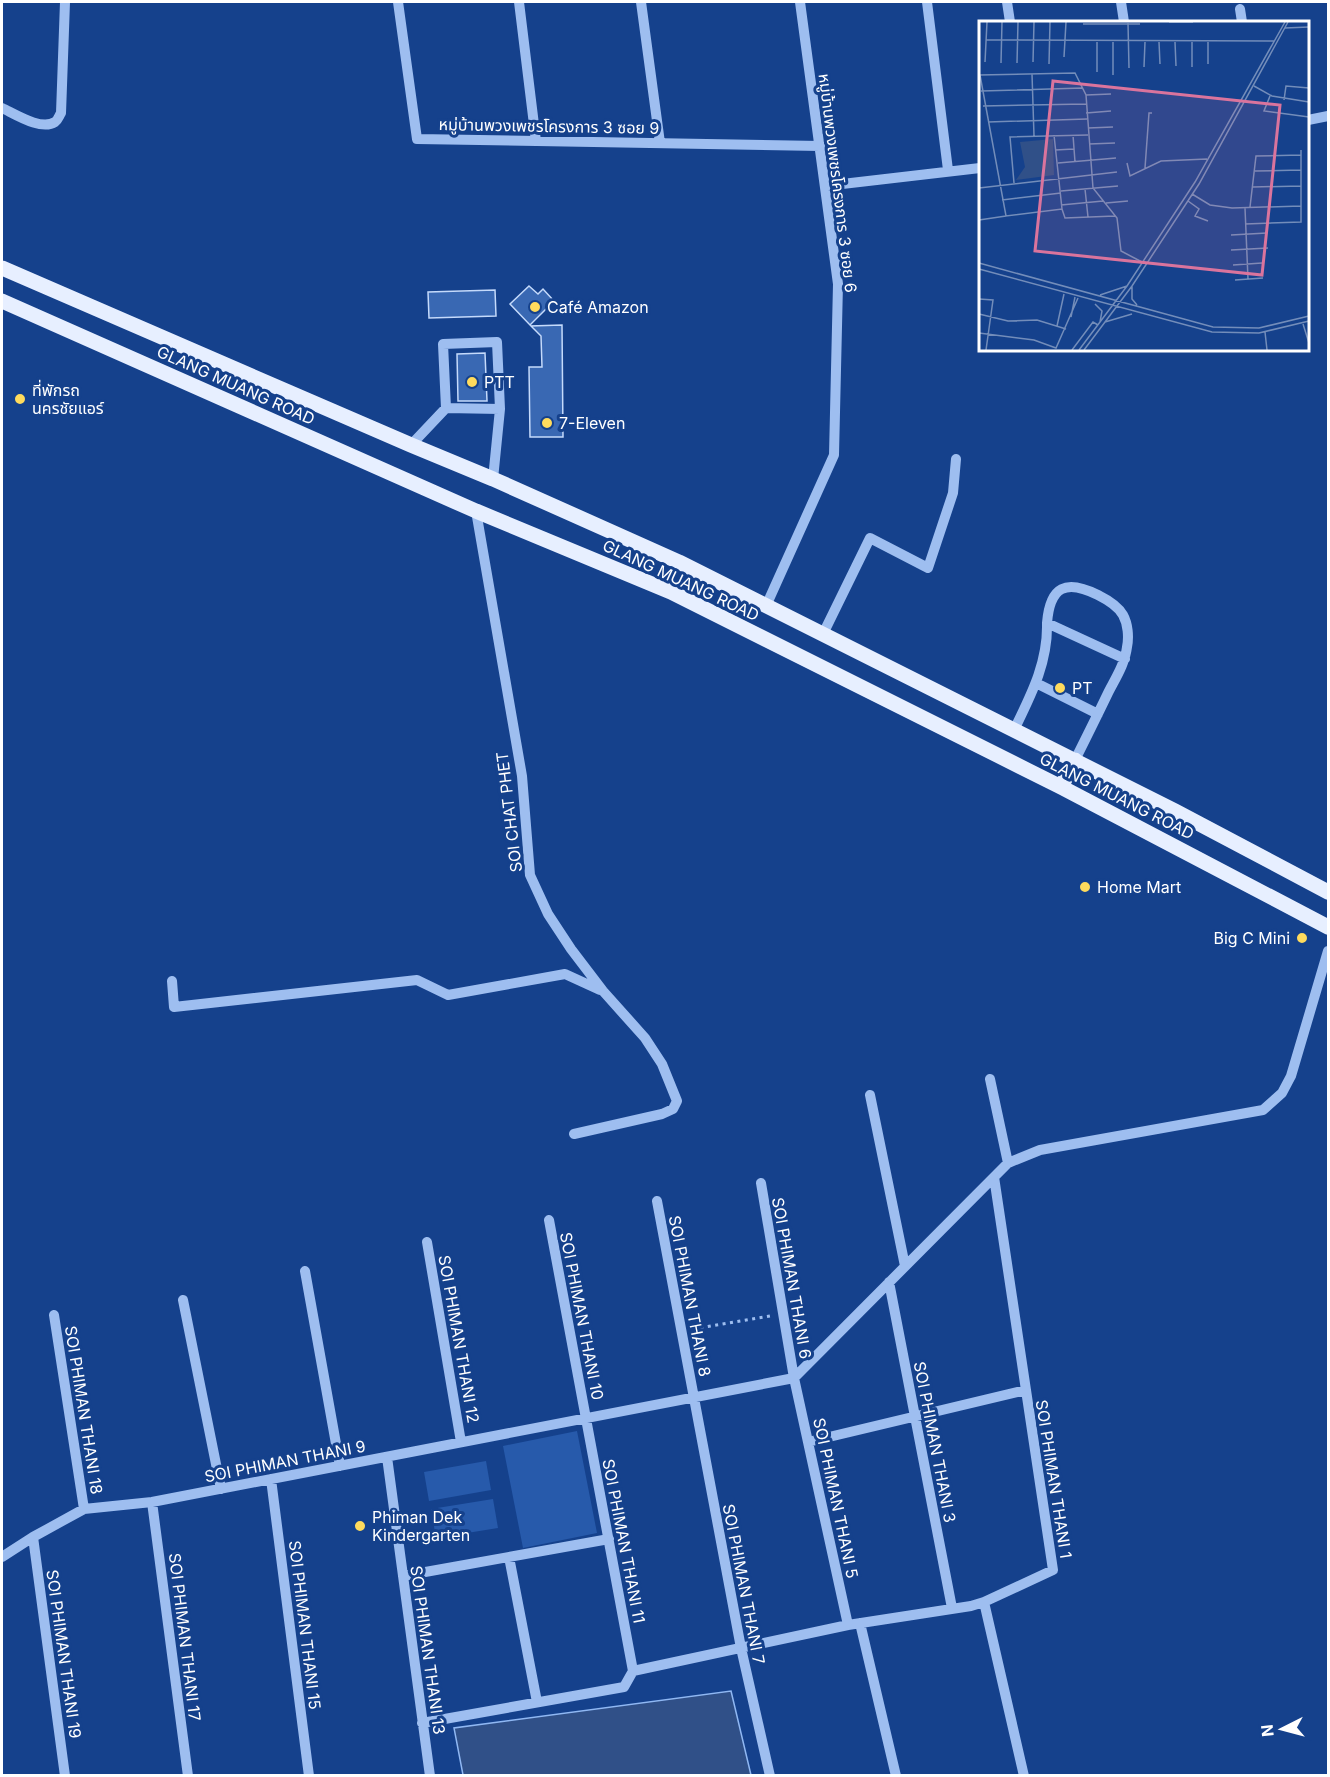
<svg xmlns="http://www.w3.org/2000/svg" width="1330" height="1777" viewBox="0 0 1330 1777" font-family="Inter,'Noto Sans Thai',sans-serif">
	<rect width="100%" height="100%" fill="#15418c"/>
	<!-- green -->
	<path fill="#275aab" d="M577 1431 597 1533 523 1548 503 1446Z
		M486 1461 491 1490 429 1501 424 1472Z
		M493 1499 498 1528 436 1538 431 1509Z"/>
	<!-- water -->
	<path fill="#305088" stroke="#90b8f3" stroke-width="1.5" d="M731 1691 751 1775H463L454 1728Z"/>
	<!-- building -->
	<path fill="#3968b3" stroke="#c5dafb" stroke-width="1.5" d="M529 286 538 294 543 289 554 301 530 325 510 304Z
		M495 290 496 316 429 318 428 292Z
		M562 325 563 437H530L529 367H542L541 336 531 326Z
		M485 353 487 401H458L457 354Z"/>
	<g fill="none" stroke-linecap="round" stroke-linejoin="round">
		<!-- path -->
		<path stroke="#9ebef0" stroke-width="3" stroke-dasharray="3 4.5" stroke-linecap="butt" d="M693 1329 770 1316"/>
		<!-- minor -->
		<path stroke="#9ebef0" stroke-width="10" d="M398 2 417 139 820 146
			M519 2 536 141
			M641 2 660 143
			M927 2 948 170
			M1007 2 1010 22
			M1121 2 1124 22
			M1240 9 1242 22
			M2 108C15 114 41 131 55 122 58 120 59 116 61 113L65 2
			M1308 120 1328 116
			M825 186 980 168
			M446 408 443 344 497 342 500 409 493 479
			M411 445 446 408 500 409
			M476 511 522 776 530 875 548 914 571 949 603 991 645 1038 662 1064 677 1101 673 1109 662 1114 574 1134
			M766 606 834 455 838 284 800 2
			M1047 623C1050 586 1066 579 1098 595 1108 600 1118 606 1123 615 1128 624 1129 637 1127 647 1125 664 1115 679 1108 693 1097 716 1086 738 1075 760
			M823 634 870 538 928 568 953 493 956 459
			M1036 683 1098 714
			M1014 730C1031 695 1048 663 1047 623L1125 659
			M172 981 174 1007 417 980 448 995 565 974 600 990
			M990 1079 1008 1163
			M870 1095 905 1266
			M994 1177 1053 1570 984 1602 1024 1776
			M761 1183 794 1378 848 1625
			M657 1201 741 1648 770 1776
			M549 1220 633 1671
			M427 1242 461 1442
			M305 1271 340 1466
			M889 1282 952 1608
			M183 1300 221 1489
			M54 1315 84 1509
			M808 1442 1026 1390
			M387 1457 430 1776
			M271 1479 309 1776
			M152 1502 188 1776
			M33 1537 65 1776
			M2 1557 33 1537 84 1509 152 1502 794 1378 1008 1163 1040 1150 1263 1110 1282 1093 1291 1076 1328 951
			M509 1557 537 1702
			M403 1576 609 1539
			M860 1623 896 1776
			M422 1723 624 1687 633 1671 848 1625 971 1606 984 1602"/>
		<!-- major -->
		<path stroke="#e7efff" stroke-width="15" d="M2 268 411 445 493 479 679 562 1175 811 1328 892
			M2 301 476 511 671 592 1061 787 1328 927
			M1061 787 1075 760"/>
	</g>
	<!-- markers -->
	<g fill="#ffdb5d" stroke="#15418c" stroke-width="2">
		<circle cx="535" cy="307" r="6"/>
		<circle cx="472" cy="382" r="6"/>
		<circle cx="20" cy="399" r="6"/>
		<circle cx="547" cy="423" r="6"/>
		<circle cx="1060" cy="688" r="6"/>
		<circle cx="1085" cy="887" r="6"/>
		<circle cx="1302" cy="938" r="6"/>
		<circle cx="360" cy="1526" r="6"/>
	</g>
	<g text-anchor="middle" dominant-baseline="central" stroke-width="6" stroke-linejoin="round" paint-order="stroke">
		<!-- street labels -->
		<g font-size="16" fill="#fff" stroke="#15418c">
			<text transform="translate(549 126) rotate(1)">หมู่บ้านพวงเพชรโครงการ 3 ซอย 9</text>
			<text transform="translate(838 183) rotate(83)">หมู่บ้านพวงเพชรโครงการ 3 ซอย 6</text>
			<text transform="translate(236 385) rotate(24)">GLANG MUANG ROAD</text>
			<text transform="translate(681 580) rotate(25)">GLANG MUANG ROAD</text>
			<text transform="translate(1117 796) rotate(27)">GLANG MUANG ROAD</text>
			<text transform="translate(509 812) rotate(-97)">SOI CHAT PHET</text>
			<text transform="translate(792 1278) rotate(80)">SOI PHIMAN THANI 6</text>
			<text transform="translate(690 1296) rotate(79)">SOI PHIMAN THANI 8</text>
			<text transform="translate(582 1316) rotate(79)">SOI PHIMAN THANI 10</text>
			<text transform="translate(459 1339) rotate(80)">SOI PHIMAN THANI 12</text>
			<text transform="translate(84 1410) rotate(81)">SOI PHIMAN THANI 18</text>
			<text transform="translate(935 1442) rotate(79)">SOI PHIMAN THANI 3</text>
			<text transform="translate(285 1461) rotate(-11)">SOI PHIMAN THANI 9</text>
			<text transform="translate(1054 1479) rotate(81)">SOI PHIMAN THANI 1</text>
			<text transform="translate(836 1498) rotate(78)">SOI PHIMAN THANI 5</text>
			<text transform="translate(624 1541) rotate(79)">SOI PHIMAN THANI 11</text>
			<text transform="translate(744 1584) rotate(79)">SOI PHIMAN THANI 7</text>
			<text transform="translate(305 1625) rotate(83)">SOI PHIMAN THANI 15</text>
			<text transform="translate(185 1637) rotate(83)">SOI PHIMAN THANI 17</text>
			<text transform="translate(428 1650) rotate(82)">SOI PHIMAN THANI 13</text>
			<text transform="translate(64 1654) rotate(82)">SOI PHIMAN THANI 19</text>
		</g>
		<!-- poi labels -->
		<g font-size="16" fill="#fff" stroke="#15418c" text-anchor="start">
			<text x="547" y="307">Café Amazon</text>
			<text x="484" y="382">PTT</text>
			<text x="32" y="390">ที่พักรถ<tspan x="32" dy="18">นครชัยแอร์</tspan></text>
			<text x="559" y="423">7-Eleven</text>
			<text x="1072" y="688">PT</text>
			<text x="1097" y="887">Home Mart</text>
			<text x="1290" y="938" text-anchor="end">Big C Mini</text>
			<text x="372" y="1517">Phiman Dek<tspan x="372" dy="18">Kindergarten</tspan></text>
		</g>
	</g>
	<!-- overview -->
	<g transform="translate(979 21)">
		<rect width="330" height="330" fill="#15418c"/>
		<path d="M74 118 75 154 37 159 46 146 41 121Z" fill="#305088"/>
		<path fill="none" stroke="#738dba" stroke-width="1.5" d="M190 1H214M149 2 150 47M104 3H161M306 7 330 6M7 19 295 20M118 21V51M134 21V54M180 21 181 43M196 21 197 45M213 21V46M229 21V43M85 36 87 1M6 41 8 1M54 41 55 1M22 42 23 1M38 42 39 1M70 43 71 1M165 46 166 21M53 53 55 115M0 54 96 52 107 74 114 167 138 197 142 230 163 241M1 54 27 195 83 188 86 197 136 195M275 65 293 75 330 81M2 70 104 67M107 74 132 73M291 75 285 90 330 96M305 79 307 65 330 67M4 85 107 83M107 92 132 90M9 101 108 98M109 107 134 106M75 114 83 188M94 114 96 141M110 123 136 122M76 129 95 128M79 142 137 137M148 142 151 155 182 140 228 138M166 147 170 92H173M276 150 322 149M35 162 31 116 109 114M274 166 322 165M0 167 138 151M106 168 109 196M82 170 139 165M213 173 231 184 253 187 322 185M23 179 82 172M209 180 220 188 216 195 229 200M127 182 149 180M82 184 124 180M271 186 277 135 322 134M266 187 269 258M0 199 27 195M266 203 322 201V129M252 214 288 212M252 229 289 227M0 242 234 306 280 307 330 295M254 244 283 242M0 248 233 311 280 312 330 300M256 259 284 257M153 265V278L158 284M121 274 148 265M0 278 14 279 7 329M116 283 123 290 121 301M0 293 29 300 58 299 87 308M92 296 96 276M126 301 153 293M324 303 330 322M78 305 85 273M286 311 288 329M0 312 55 319 77 327 99 277M93 329 114 301 119 304M100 329 148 265 216 161 306 1M105 329 153 265 220 163 309 1"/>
		<path fill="#da749d" fill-opacity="0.15" stroke="#da749d" stroke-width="3" d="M74 60 301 84 283 254 56 230Z"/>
		<rect width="330" height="330" fill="none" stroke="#fff" stroke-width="3"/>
	</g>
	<!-- border -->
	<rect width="1330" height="1777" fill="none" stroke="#ffffff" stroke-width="6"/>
	<!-- north arrow -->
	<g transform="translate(1282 1729) rotate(264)" stroke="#15418c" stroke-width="4.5" paint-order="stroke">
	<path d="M0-4.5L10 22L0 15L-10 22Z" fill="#ffffff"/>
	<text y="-9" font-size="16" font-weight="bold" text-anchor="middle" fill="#ffffff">N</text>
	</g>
</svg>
